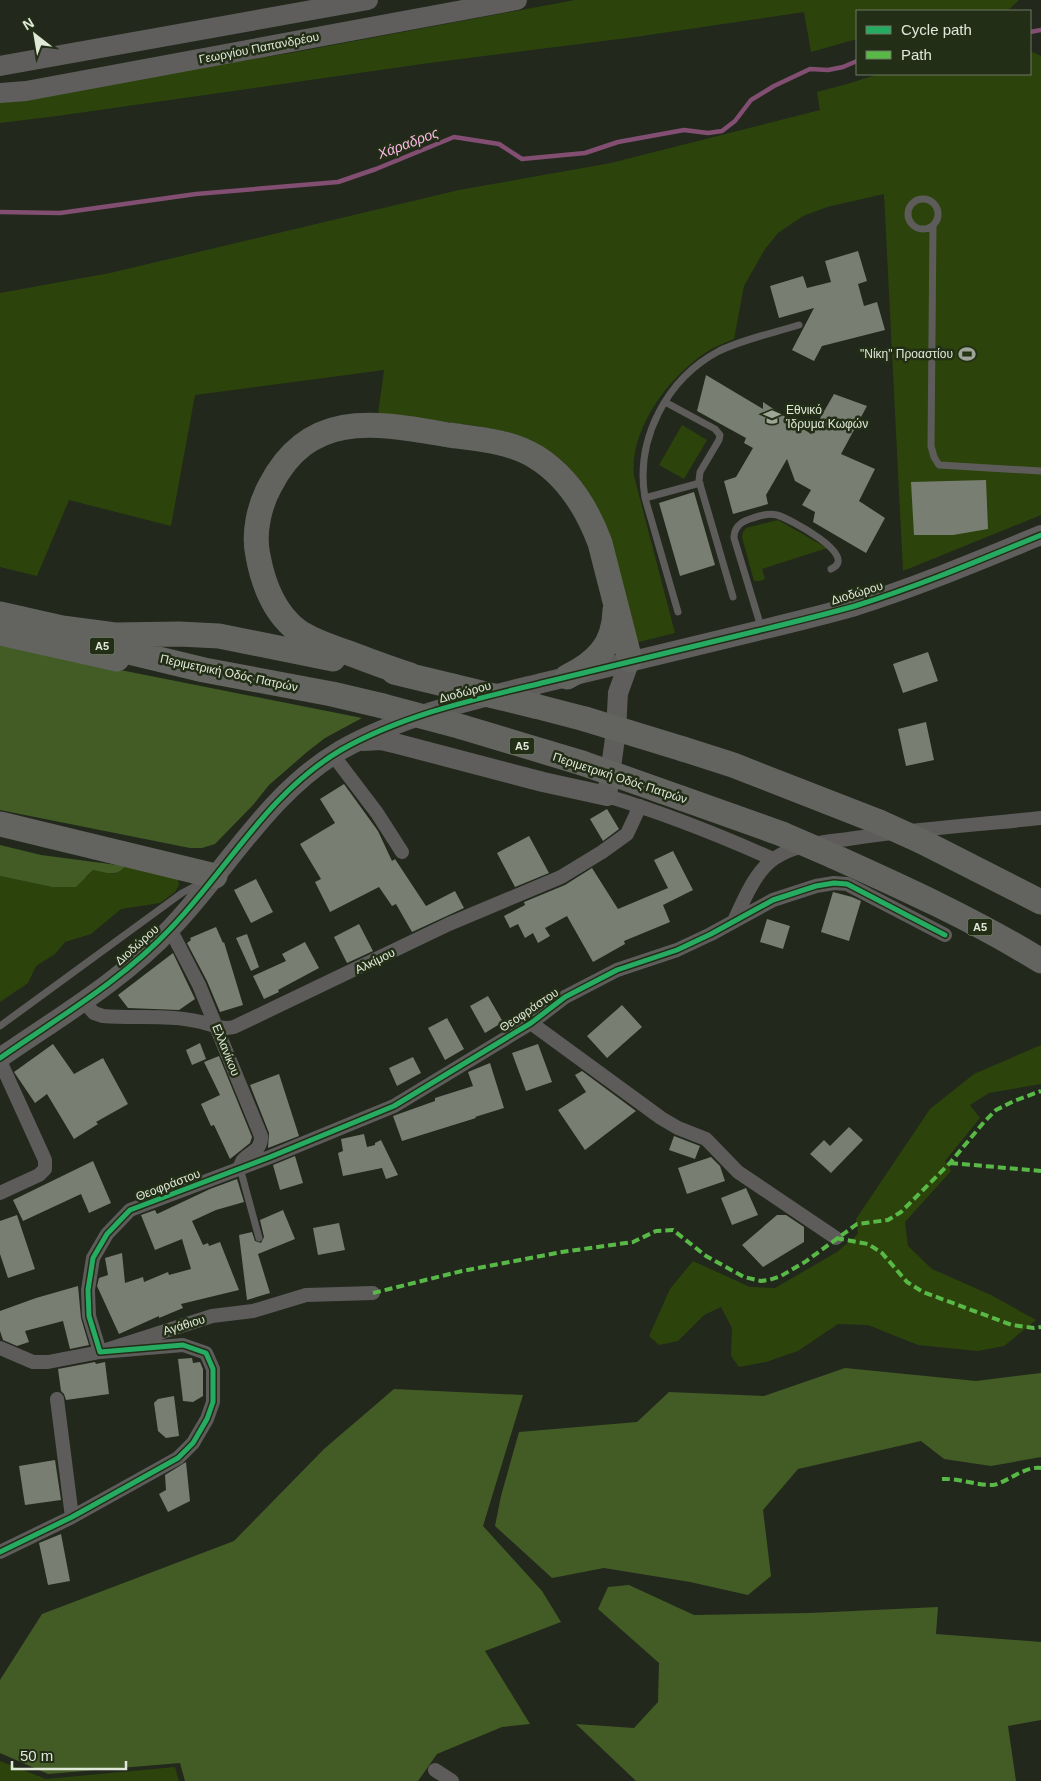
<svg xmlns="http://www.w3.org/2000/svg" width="1041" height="1781" viewBox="0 0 1041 1781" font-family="Helvetica,sans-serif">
	<rect width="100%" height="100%" fill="#22281c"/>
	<!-- green -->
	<path fill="#2c440b" d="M575 0H1019L1007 11H857V39L811 52 804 12 635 37 429 63 57 116 0 123V101L296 52Z
		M1030 51 1041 56V515L903 571 884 194 827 207 803 216 778 233 765 249 744 286 734 339C724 343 714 347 705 353 668 378 629 430 634 476L675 633 639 642 635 639 591 496C556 442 522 432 462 424 434 420 406 417 378 414L384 370 195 395 171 526 69 500 37 576 0 567V293L110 273 459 190 611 163 820 110 817 92 847 84 879 74H1030Z
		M682 425 707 440 684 479 659 465Z
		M778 520 827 548 762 569 765 579 760 581H754L742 537 743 532 746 528Z
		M125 866 178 879 179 885 175 892 160 903 121 909 91 934 65 942 55 954 36 966 28 983 0 1002V876L52 887 87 877 93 870 114 874Z
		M1041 1045V1084L989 1093 970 1105 980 1118 945 1161 951 1171 905 1222 908 1246 932 1269 991 1295 1036 1320 1004 1346 978 1351 918 1345 868 1325 838 1324 798 1351 766 1362 739 1367 731 1356 732 1328 721 1307 704 1315 678 1341 659 1345 649 1336 670 1289 693 1261 750 1287 775 1288 837 1252 858 1234 856 1219 930 1109 974 1074Z
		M0 1761 46 1779 175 1767 179 1781H0Z"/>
	<!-- forest -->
	<path fill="#435c26" d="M0 642 45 655 362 718 325 738 307 752 269 785 253 805 215 844 202 848H190L0 810Z
		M0 845 41 855 125 866C116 878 105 872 93 870L76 887H52L0 876Z
		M845 1368 976 1381 1041 1373V1457L991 1466 944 1459 921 1441 798 1469 763 1510 771 1576 748 1595 690 1582 604 1568 552 1578 495 1526 501 1496 519 1432 637 1422 669 1392 764 1396Z
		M394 1389 523 1395 483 1526 542 1591 561 1622 485 1651 530 1724 502 1727 437 1754 418 1781H185L180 1763 48 1774 0 1753V1680L42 1614 234 1541 324 1449Z
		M629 1585 694 1615 810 1613 938 1607 936 1634 1041 1642V1720L1008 1726 1016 1781H636L576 1724 634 1728 658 1702 659 1663 598 1609 608 1587Z"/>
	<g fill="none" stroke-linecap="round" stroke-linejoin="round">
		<!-- stream -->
		<path stroke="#824e72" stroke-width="4.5" d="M1030 32 1041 30
			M0 212 60 213 196 194 338 182 376 169 454 137 499 144 522 159 585 153 618 142 684 130 708 133 722 131 735 121 751 100 774 86 810 69 828 70 843 67 857 61"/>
	</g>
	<!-- building -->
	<path fill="#797e73" d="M858 251 867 281 858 284 864 306 877 302 885 330 822 346 814 361 792 350 814 308 779 318 770 286 803 276 807 288 831 282 825 261Z
		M706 375 763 409V402L811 434 834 394 867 406 841 454 875 469 859 501 885 518 866 553 813 522 815 512 802 505 811 490 795 481 787 459 766 495 768 504 733 514 724 481 736 477 753 448 744 443 746 438 697 411Z
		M986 480 988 529 953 535H914L911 482Z
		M694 492 715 565 680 576 659 503Z
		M928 652 938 681 903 693 893 664Z
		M926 722 934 760 906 766 898 729Z
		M344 784 378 831 392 861 395 859 426 906 455 891 464 908 412 932 396 904 392 906 379 887 330 912 315 882 321 879 300 844 335 823 320 799Z
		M607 809 619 829 603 841 590 819Z
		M529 836 549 873 515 887 497 853Z
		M673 851 693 890 663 905 670 922 624 941 625 944 593 962 567 916 545 928 550 936 538 943 533 933 525 938 518 924 510 928 504 916 525 905 524 902 565 885 592 868 618 909 668 888 654 860Z
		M256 879 273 912 251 923 234 890Z
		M833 892 852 897 861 901 849 941 821 932Z
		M767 919 790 926 783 949 760 942Z
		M359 924 373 951 347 963 334 937Z
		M216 927 223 943 224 942 243 1005 220 1012 207 981 187 943 191 940 190 938Z
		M247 934 259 967 251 971 236 938Z
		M305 942 319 968 278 990 279 992 264 999 253 976 286 961 282 954Z
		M173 953 195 999 179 1010 128 1008 118 995Z
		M488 996 503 1022 485 1033 470 1006Z
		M622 1005 642 1027 607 1058 587 1036Z
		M447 1018 464 1049 445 1060 428 1028Z
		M200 1043 206 1059 192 1065 186 1050Z
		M53 1044 74 1074 103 1058 128 1104 96 1122 98 1124 74 1139 47 1094 35 1103 14 1072Z
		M538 1044 552 1082 526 1091 512 1053Z
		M219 1056 252 1137 250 1143 230 1159 214 1125 211 1126 201 1104 220 1095 204 1062Z
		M413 1057 421 1073 397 1086 389 1068Z
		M490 1063 504 1108 475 1117 476 1118 402 1141 393 1116 435 1101V1098L473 1086 468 1072Z
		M582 1071 636 1111 585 1150 558 1110 586 1092 575 1075Z
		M279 1074 299 1136 268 1148 269 1133 250 1085Z
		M849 1127 863 1140 831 1173 810 1154 824 1140 830 1146Z
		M364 1134 367 1147 375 1145V1143L381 1140 398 1175 386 1179 382 1168 343 1176 338 1153 343 1151 341 1139Z
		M674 1136 700 1146 695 1159 669 1150Z
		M295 1156 303 1183 280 1190 273 1165Z
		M711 1157 720 1166 725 1181 687 1194 678 1168Z
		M93 1161 111 1203 89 1213 81 1194 23 1221 13 1200Z
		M237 1179 244 1202 216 1210 192 1221 203 1245 208 1243 209 1246 220 1242 239 1290 181 1304 183 1308 159 1318V1316L119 1334 97 1286 99 1278 108 1275 105 1258 122 1253 125 1283 143 1277 144 1282 168 1272 169 1275 191 1269 182 1239 155 1250 141 1215 155 1210 157 1214 210 1189Z
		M746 1188 758 1215 732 1225 721 1198Z
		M283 1210 295 1239 258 1254 270 1293 247 1300 239 1235 252 1232 255 1241 261 1243 264 1237 260 1220Z
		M17 1215 35 1269 8 1278 0 1254V1221Z
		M777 1215H786L804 1227V1242L763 1267 742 1245Z
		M339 1223 345 1250 318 1255 313 1228Z
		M78 1286 81 1318 89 1345 70 1349 63 1321 25 1331 29 1342 17 1346 3 1340 0 1331V1311L36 1298Z
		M192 1358 193 1363 200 1362 203 1369V1396L193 1402 183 1401 178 1359Z
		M95 1362 96 1364 105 1362 109 1394 66 1400 64 1394 61 1391 58 1369Z
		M174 1396 179 1436 166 1438 158 1431 154 1403 158 1399Z
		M55 1460 61 1500 25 1505 19 1466Z
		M186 1462 190 1501 168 1512 159 1494 166 1490 165 1475Z
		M61 1534 70 1581 48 1585 39 1543Z"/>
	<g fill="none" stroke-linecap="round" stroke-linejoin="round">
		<!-- lane -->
		<path stroke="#5e5c5b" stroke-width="7" d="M908 214a15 15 0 1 1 30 0a15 15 0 1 1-30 0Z
			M933 226 931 446 934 457 939 465 1041 471
			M665 402 715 429 720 435 719 440 700 472 699 481 733 597
			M645 498 700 483
			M678 612 645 498C635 440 666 379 719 351 744 339 773 333 799 325
			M761 627 734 538C734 528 740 522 750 519 759 516 767 513 777 515 788 518 861 556 831 569
			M0 1026 182 893 201 883
			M240 1168 259 1238"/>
		<!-- street -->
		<path stroke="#5e5c5b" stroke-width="14" d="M333 755 377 813 402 852
			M607 796C664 813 719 835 773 859
			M734 921C744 900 755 871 775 858 796 844 824 842 848 839 912 829 977 825 1041 818
			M170 929 199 985 261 1136C262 1155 243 1151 240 1167
			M83 1001 94 1013 103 1016C136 1019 169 1014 201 1022 213 1025 222 1030 234 1027L449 924 561 877 602 852 627 834 640 806
			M531 1023 661 1118 678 1128 706 1139 738 1172 836 1238
			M0 1061 45 1160V1169L39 1175 0 1193
			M0 1348 33 1362H48L100 1352 212 1316 253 1311 306 1295 373 1293
			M57 1399 72 1517
			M0 1552 72 1517 178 1458 193 1443 207 1419 213 1402V1369L206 1353 183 1345 100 1352 89 1316 88 1290 93 1258 107 1234 130 1210 270 1157 394 1106 531 1023 565 997 617 970 677 950 711 934 773 900 816 886 834 883 847 884 945 935
			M435 1770 452 1781"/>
		<!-- secondary -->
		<path stroke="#5f5e5c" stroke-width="20" d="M0 66 368 0
			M0 93 26 91 517 0
			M363 741 381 740 398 744 543 782 607 796 616 731 618 693 630 660
			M0 1058C59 1017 123 980 172 927 229 867 268 793 341 750 405 714 476 699 546 682 616 665 686 648 757 631 790 623 823 615 855 606 919 586 980 560 1041 535"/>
		<!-- highway -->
		<path stroke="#63635f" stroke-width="25" d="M0 614 62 628 115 635 179 634 219 636 333 659
			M0 633 117 659
			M100 645 204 670 332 694 383 706
			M394 672 452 686
			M410 675C388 668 367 660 346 652 329 646 312 641 298 631 274 613 263 583 258 556 253 534 259 506 270 486 310 408 377 423 449 435 478 439 510 441 536 457 568 477 587 508 600 543L630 660
			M567 677C597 662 614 645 615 610
			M535 706 585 719
			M462 727 582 763
			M683 749 733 765 879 822
			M681 798 782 834
			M0 824 215 876
			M921 841 1041 902
			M833 856C904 888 975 920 1041 961"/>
		<!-- highway-bridge -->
		<path stroke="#63635f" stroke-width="25" d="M452 686 535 706
			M383 706 462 727
			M585 719 683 749
			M582 763 681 798
			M879 822 921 841
			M782 834 833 856"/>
		<!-- quiet -->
		<path stroke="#58b947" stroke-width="4" stroke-dasharray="8 4" stroke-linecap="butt" d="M950 1163 1041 1171
			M836 1238 868 1244 882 1253 907 1282 923 1292 1012 1325 1034 1328 1041 1327
			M373 1293 462 1271 562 1252 633 1242 656 1231 673 1230 706 1256 744 1277 761 1281 769 1280 781 1276 805 1262 857 1224 888 1220 901 1212 950 1163 984 1122 996 1110 1014 1101 1041 1091
			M942 1479C958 1478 979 1486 993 1485 1008 1482 1024 1466 1041 1468"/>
		<!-- cycleway casing -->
		<g stroke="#222e16" stroke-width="8">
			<path id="cycleway" d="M0 1058C59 1017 123 980 172 927 229 867 268 793 341 750 405 714 476 699 546 682 616 665 686 648 757 631 790 623 823 615 855 606 919 586 980 560 1041 535
				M0 1552 72 1517 178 1458 193 1443 207 1419 213 1402V1369L206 1353 183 1345 100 1352 89 1316 88 1290 93 1258 107 1234 130 1210 270 1157 394 1106 531 1023 565 997 617 970 677 950 711 934 773 900 816 886 834 883 847 884 945 935"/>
		</g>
		<!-- cycleway -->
		<use href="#cycleway" stroke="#26ab63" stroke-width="5"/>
	</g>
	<!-- icons -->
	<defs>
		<g id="stadium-bare" transform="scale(1.35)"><path d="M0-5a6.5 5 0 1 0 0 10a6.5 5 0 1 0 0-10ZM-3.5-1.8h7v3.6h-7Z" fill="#9ea597" stroke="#222e16" stroke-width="2.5" paint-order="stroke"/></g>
		<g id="school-bare" transform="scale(1.35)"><path d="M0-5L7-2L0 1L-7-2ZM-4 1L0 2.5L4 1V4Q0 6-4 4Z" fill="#9ea597" stroke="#222e16" stroke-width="2.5" paint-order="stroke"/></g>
	</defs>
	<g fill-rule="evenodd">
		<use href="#stadium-bare" x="967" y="354"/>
		<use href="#school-bare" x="772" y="417"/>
	</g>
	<g text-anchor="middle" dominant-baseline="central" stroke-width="5" stroke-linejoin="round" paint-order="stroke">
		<!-- shield labels -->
		<g fill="#222e16" stroke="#a7b09e" stroke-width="1">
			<rect x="89.5" y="637.5" width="25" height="17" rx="4"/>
			<rect x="509.5" y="737.5" width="25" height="17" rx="4"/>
			<rect x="967.5" y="918.5" width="25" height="17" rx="4"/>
		</g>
		<g font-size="11" font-weight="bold" fill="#e0e8d9">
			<text x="102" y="646">Α5</text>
			<text x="522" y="746">Α5</text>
			<text x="980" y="927">Α5</text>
		</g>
		<!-- street labels -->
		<g font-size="12" fill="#e0e8d9" stroke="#222e16">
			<text transform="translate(259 48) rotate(-11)">Γεωργίου Παπανδρέου</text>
			<text transform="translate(857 593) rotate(-17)">Διοδώρου</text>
			<text transform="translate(229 673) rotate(12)">Περιμετρική Οδός Πατρών</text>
			<text transform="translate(465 692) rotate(-15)">Διοδώρου</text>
			<text transform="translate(620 778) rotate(18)">Περιμετρική Οδός Πατρών</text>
			<text transform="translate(137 945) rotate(-42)">Διοδώρου</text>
			<text transform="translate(375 961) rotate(-26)">Αλκίμου</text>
			<text transform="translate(529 1010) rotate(-34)">Θεοφράστου</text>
			<text transform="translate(226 1050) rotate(68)">Ελλανίκου</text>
			<text transform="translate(168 1185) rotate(-21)">Θεοφράστου</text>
			<text transform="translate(184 1325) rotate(-17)">Αγάθιου</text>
		</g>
		<!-- poi labels -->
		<g font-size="12" fill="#e0e8d9" stroke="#222e16" text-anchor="end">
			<text x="953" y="354">"Νίκη" Προαστίου</text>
			<text x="786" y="410" text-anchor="start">Εθνικό<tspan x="786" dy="14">Ίδρυμα Κωφών</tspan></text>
		</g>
		<!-- water labels -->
		<g font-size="14" font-style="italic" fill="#fcb8e7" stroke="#222e16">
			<text transform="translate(408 143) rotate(-21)">Χάραδρος</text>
		</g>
	</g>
	<!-- legend -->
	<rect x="856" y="10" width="175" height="65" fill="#222e16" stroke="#6e7864"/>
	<rect x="866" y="26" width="25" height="8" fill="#26ab63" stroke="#6e7864"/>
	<text x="901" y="35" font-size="15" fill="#e0e8d9">Cycle path</text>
	<rect x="866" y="51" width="25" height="8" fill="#58b947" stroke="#6e7864"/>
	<text x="901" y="60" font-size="15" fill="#e0e8d9">Path</text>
	<!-- north arrow -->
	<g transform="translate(35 35) rotate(329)" stroke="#222e16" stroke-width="4" paint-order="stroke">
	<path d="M0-4L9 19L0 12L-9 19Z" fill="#e0e8d9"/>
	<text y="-8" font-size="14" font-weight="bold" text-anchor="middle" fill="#e0e8d9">N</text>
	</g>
	<!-- scale -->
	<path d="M12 1761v8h114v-8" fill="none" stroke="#e0e8d9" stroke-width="2.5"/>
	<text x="20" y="1761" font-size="15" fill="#e0e8d9" stroke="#222e16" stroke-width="4" paint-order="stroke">50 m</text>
</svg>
